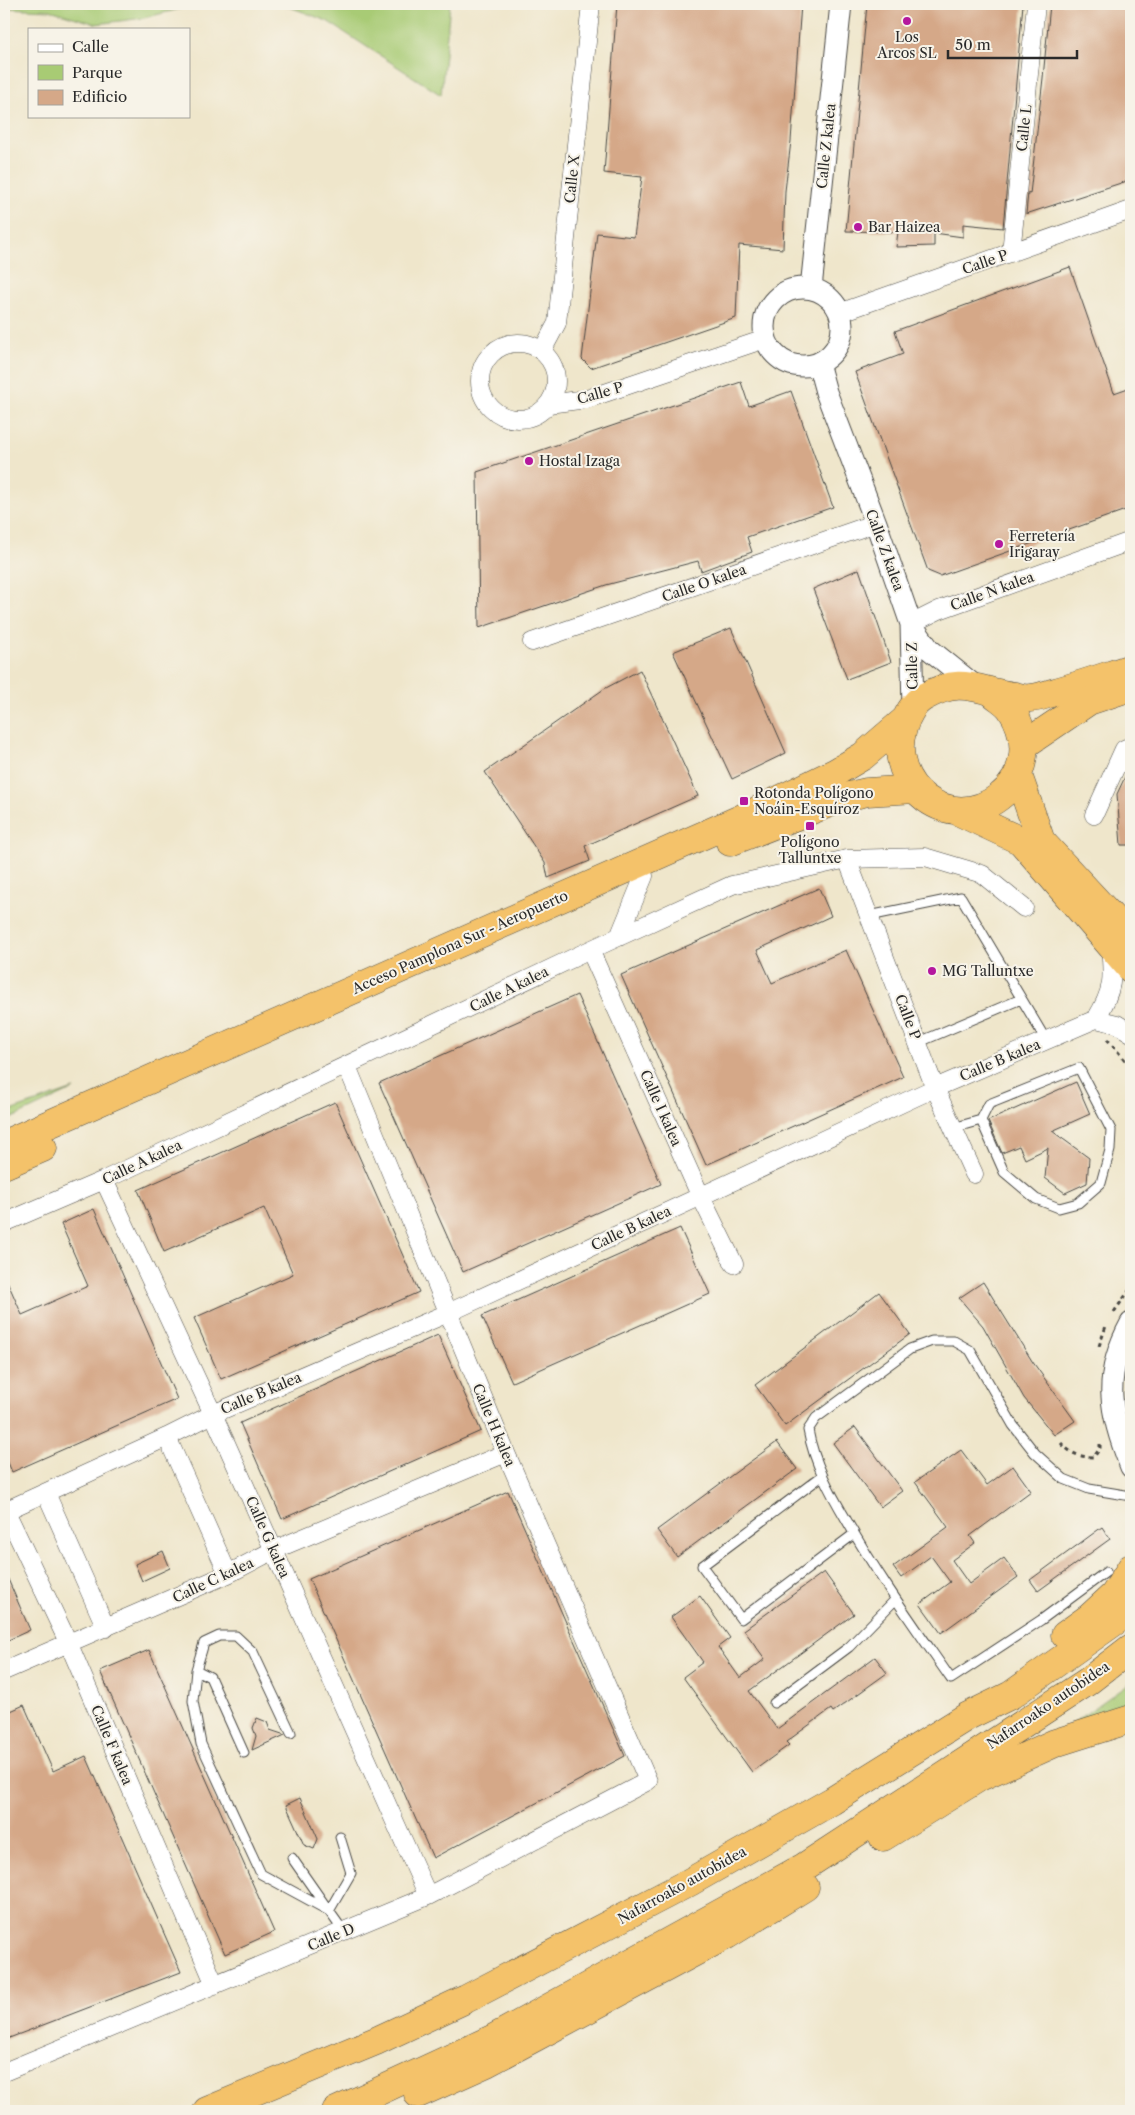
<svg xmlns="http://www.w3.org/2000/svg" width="1135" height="2115" viewBox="0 0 1135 2115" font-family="'Libre Caslon Text',serif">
	<rect width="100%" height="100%" fill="#f7f3e8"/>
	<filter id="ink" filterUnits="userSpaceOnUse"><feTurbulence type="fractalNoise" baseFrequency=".02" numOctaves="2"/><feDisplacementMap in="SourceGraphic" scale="10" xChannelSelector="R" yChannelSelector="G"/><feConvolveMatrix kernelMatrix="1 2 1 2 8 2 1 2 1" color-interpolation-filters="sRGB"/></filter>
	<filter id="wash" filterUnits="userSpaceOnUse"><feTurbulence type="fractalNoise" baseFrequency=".0096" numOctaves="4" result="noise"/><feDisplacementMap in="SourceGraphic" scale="20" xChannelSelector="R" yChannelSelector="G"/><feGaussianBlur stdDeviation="1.12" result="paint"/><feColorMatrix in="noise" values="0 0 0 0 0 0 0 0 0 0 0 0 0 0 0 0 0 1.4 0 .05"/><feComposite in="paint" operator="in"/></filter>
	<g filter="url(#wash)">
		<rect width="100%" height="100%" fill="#efe6cb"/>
		<!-- green -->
		<path fill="#a8cb74" stroke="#6a7b50" d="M4 4H199L144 18 96 24 50 10 4 8Z
			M282 4H450L441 95 327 21Z
			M74 1089 4 1122V1113Z
			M1131 1682V1708L1070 1725Z"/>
		<g id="blocks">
			<!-- building -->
			<path fill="#d5a888" d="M617 4H801L791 141 785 191 783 249 739 245 736 318 591 368 582 359 597 233 634 237 642 177 604 173Z
				M867 4H1023L1003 228 963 224V237L934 233V246L896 247 898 232 846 231Z
				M1050 4H1131V156L1127 181 1026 214 1028 193 1030 194 1043 78Z
				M1070 267 1114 393 1131 387V508L940 576 928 571 855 372 903 354 895 331Z
				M741 382 749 406 791 391 833 507 747 537 752 552 701 571 698 561 606 585 479 628 477 472Z
				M859 569 891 662 847 679 813 589Z
				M731 628 786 753 732 779 673 652Z
				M640 670 698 796 585 846 590 861 548 878 545 863 485 772 604 689Z
				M1131 764V845H1121L1117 794Z
				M819 888 831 916 757 950 772 983 846 950 903 1077 706 1165 621 975Z
				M577 995 661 1184 463 1272 379 1083Z
				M1076 1082 1090 1114 1052 1131 1089 1158 1087 1183 1065 1193 1045 1178 1048 1148 1025 1159 1019 1146 1002 1153 988 1121Z
				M335 1102 419 1292 221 1379 194 1318 293 1274 264 1208 164 1252 138 1190Z
				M94 1209 177 1399 12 1472 4 1453V1274L22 1315 88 1286 61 1224Z
				M680 1228 710 1294 512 1382 482 1316Z
				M983 1282 1032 1361 1075 1421 1054 1435 1024 1398 983 1326 959 1298Z
				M879 1292 910 1334 785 1426 755 1385Z
				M438 1335 481 1431 282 1519 240 1423Z
				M855 1427 902 1491 880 1507 833 1443Z
				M777 1442 797 1469 677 1557 657 1530Z
				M961 1450 987 1485 1013 1466 1031 1491 970 1536 975 1543 952 1560 969 1584 1004 1558 1018 1577 941 1633 920 1604 950 1582 931 1556 901 1578 893 1567 948 1527 915 1482Z
				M508 1491 625 1756 433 1858 309 1579Z
				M1102 1527 1110 1539 1038 1591 1030 1580Z
				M163 1551 170 1568 142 1581 135 1564Z
				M4 1570 30 1630 4 1642Z
				M824 1572 854 1614 749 1691 777 1729 875 1657 887 1673 833 1712 831 1709 786 1742 789 1745 752 1772 683 1677 703 1662 671 1617 700 1596 730 1638 718 1647 740 1678 765 1659 744 1630Z
				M149 1650 274 1932 225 1954 100 1671Z
				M24 1705 53 1771 86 1756 181 1972 4 2040V1714Z
				M257 1718 267 1722 270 1730 285 1735 252 1750 256 1736 253 1728Z
				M300 1798 318 1839 314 1849 304 1845 286 1805Z"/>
		</g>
	</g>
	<g filter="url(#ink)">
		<use href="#blocks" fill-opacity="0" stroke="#484743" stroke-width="1"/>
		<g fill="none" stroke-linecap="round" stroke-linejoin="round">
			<!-- service casing -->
			<g stroke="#484743" stroke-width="11">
				<path id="service" d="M869 916 961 897 1046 1040
					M917 1043 1021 999
					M953 1128 981 1120 1004 1172 1036 1199 1059 1208 1078 1203 1101 1183 1110 1150 1111 1130 1079 1068 989 1104 981 1120
					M822 1476 702 1566 741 1619 854 1534
					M1106 1572 1041 1620 951 1679C915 1627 878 1576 847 1521 830 1492 814 1463 808 1430L816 1418 910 1349 932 1341H954L970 1350 1013 1425 1035 1453 1064 1479 1089 1489 1131 1496
					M196 1670 210 1677 244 1753
					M774 1703 849 1647 895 1600
					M291 1733 253 1652 236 1636H219L204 1643 196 1670 193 1701 201 1744 261 1874 329 1911 344 1932
					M292 1858 329 1911 351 1873 340 1837"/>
			</g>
			<!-- minor casing -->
			<g stroke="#484743" stroke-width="19">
				<path id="minor" d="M1011 253 1036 4
					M839 313 1131 210
					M480 381a38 38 0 1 1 76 0a38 38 0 1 1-76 0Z
					M542 351 557 323 591 4
					M548 404 587 399 765 339
					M911 624 939 610 1131 541
					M532 642 876 523
					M1094 815 1124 749 1131 746
					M847 859 935 1088 974 1174
					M619 937 644 876
					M1110 945C1113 979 1114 989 1096 1019L1117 1024 1131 1033
					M590 950 700 1195 734 1264
					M104 1180 213 1414 428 1896
					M4 1223 104 1180 590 950 732 885 847 859 925 857 982 874 1024 908
					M167 1437 228 1574
					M46 1493 106 1628
					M4 1507 68 1642 215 1985
					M5 1511 167 1437 213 1414 448 1313 935 1088 1096 1019
					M4 1671 228 1574 274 1550 506 1453
					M4 2072 428 1896 648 1781 506 1453 347 1066"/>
			</g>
			<!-- tertiary casing -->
			<g stroke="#484743" stroke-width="23">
				<path id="tertiary" d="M764 327a39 39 0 1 1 78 0a39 39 0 1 1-78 0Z
					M811 288 841 4
					M818 363 826 392 876 523 911 624 929 649 975 686
					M911 624 913 708
					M1131 1323C1102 1376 1109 1413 1131 1467"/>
			</g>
			<!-- trunk casing -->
			<g stroke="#484743" stroke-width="29">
				<path id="trunk" d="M994 694C1000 699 1007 703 1011 709 1030 738 1028 775 999 797 950 835 885 786 903 728 906 717 913 703 924 697 963 675 976 691 1015 696 1019 697 1025 699 1030 698 1038 698 1047 694 1055 692 1081 685 1106 676 1131 668
					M1018 775 1041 841 1131 938
					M955 810 1021 841 1131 969
					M730 842 845 797 867 792 915 789
					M4 1144 740 819 836 772 863 756 905 720
					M4 1165 43 1148"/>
			</g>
			<!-- motorway casing -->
			<g stroke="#484743" stroke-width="29">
				<path id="motorway" d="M1024 745 1089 701 1131 687
					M1065 1635 1090 1617 1114 1595 1131 1568
					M883 1837 980 1777 1055 1743 1131 1719
					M418 2094 487 2063 727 1935 805 1887
					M207 2111 376 2041 466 1999 690 1882 832 1801 968 1716 1011 1695 1131 1610
					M336 2111 492 2039 804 1867 1087 1682 1131 1648"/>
			</g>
			<!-- path -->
			<path stroke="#484743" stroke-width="3" stroke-dasharray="4 4" stroke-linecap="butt" d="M1107 1039 1131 1067
				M1114 1312 1131 1288
				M1099 1346 1106 1326
				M1061 1443C1071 1454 1079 1457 1094 1457L1100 1448V1441"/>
			<!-- service -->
			<use href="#service" stroke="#fff" stroke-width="9"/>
			<!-- minor -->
			<use href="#minor" stroke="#fff" stroke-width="18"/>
			<!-- tertiary -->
			<use href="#tertiary" stroke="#fff" stroke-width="21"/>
			<!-- trunk -->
			<use href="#trunk" stroke="#f4c26a" stroke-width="28"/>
			<!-- motorway -->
			<use href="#motorway" stroke="#f4c26a" stroke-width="28"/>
		</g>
	</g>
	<!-- markers -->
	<g fill="#b5179e" stroke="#f7f3e8" stroke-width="2">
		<circle cx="907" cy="21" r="5"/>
		<circle cx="858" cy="227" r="5"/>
		<circle cx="529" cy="461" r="5"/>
		<circle cx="999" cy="544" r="5"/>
		<rect x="739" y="796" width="10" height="10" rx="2.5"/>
		<rect x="805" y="821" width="10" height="10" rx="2.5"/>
		<circle cx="932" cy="971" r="5"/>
	</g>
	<g text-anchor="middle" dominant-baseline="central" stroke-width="4" stroke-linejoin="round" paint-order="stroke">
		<!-- poi labels -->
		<g font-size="14" fill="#2b2b2b" stroke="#f7f3e8" text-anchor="start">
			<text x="907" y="37" text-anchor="middle">Los<tspan x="907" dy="16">Arcos SL</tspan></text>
			<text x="868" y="227">Bar Haizea</text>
			<text x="539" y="461">Hostal Izaga</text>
			<text x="1009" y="536">Ferretería<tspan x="1009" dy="16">Irigaray</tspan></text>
			<text x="754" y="793">Rotonda Polígono<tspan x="754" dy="16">Noáin-Esquíroz</tspan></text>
			<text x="810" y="842" text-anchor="middle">Polígono<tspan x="810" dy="16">Talluntxe</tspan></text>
			<text x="942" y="971">MG Talluntxe</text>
		</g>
		<!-- street labels -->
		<g font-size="14" fill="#2b2b2b" stroke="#f7f3e8">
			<text transform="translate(1024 128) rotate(-84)">Calle L</text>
			<text transform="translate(826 146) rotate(-84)">Calle Z kalea</text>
			<text transform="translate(572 179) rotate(-84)">Calle X</text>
			<text transform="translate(985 262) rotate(-19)">Calle P</text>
			<text transform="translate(600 393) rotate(-16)">Calle P</text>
			<text transform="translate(885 550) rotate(70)">Calle Z kalea</text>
			<text transform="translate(704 583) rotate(-19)">Calle O kalea</text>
			<text transform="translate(992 591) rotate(-20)">Calle N kalea</text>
			<text transform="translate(912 666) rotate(-91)">Calle Z</text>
			<text transform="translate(460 942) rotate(-24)">Acceso Pamplona Sur - Aeropuerto</text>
			<text transform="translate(509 989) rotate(-26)">Calle A kalea</text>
			<text transform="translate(908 1017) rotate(69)">Calle P</text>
			<text transform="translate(1000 1060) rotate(-23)">Calle B kalea</text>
			<text transform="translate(661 1108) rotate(66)">Calle I kalea</text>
			<text transform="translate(142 1162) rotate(-25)">Calle A kalea</text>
			<text transform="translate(631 1228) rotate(-25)">Calle B kalea</text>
			<text transform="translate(261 1393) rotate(-23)">Calle B kalea</text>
			<text transform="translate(494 1425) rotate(67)">Calle H kalea</text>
			<text transform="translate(268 1537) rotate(66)">Calle G kalea</text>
			<text transform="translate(213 1580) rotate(-25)">Calle C kalea</text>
			<text transform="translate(1048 1705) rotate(-34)">Nafarroako autobidea</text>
			<text transform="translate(112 1745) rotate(67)">Calle F kalea</text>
			<text transform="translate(682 1885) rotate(-29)">Nafarroako autobidea</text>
			<text transform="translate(331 1937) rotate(-23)">Calle D</text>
		</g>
	</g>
	<!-- margin -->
	<rect width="1135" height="2115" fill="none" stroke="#f7f3e8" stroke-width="20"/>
	<!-- legend -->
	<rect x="28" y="28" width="162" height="90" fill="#f7f3e8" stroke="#a5a39c"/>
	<rect x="38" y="44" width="25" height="8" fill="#ffffff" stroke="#a5a39c"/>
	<text x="72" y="52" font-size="15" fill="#2b2b2b">Calle</text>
	<rect x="38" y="65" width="25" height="15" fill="#a8cb74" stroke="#a5a39c"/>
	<text x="72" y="78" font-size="15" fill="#2b2b2b">Parque</text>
	<rect x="38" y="90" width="25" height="15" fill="#d5a888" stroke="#a5a39c"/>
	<text x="72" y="102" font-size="15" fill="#2b2b2b">Edificio</text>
	<!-- scale -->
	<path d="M948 50v8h129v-8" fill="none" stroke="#2b2b2b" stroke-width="2.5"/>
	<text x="955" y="50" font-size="15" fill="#2b2b2b" stroke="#f7f3e8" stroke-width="4" paint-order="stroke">50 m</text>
</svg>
